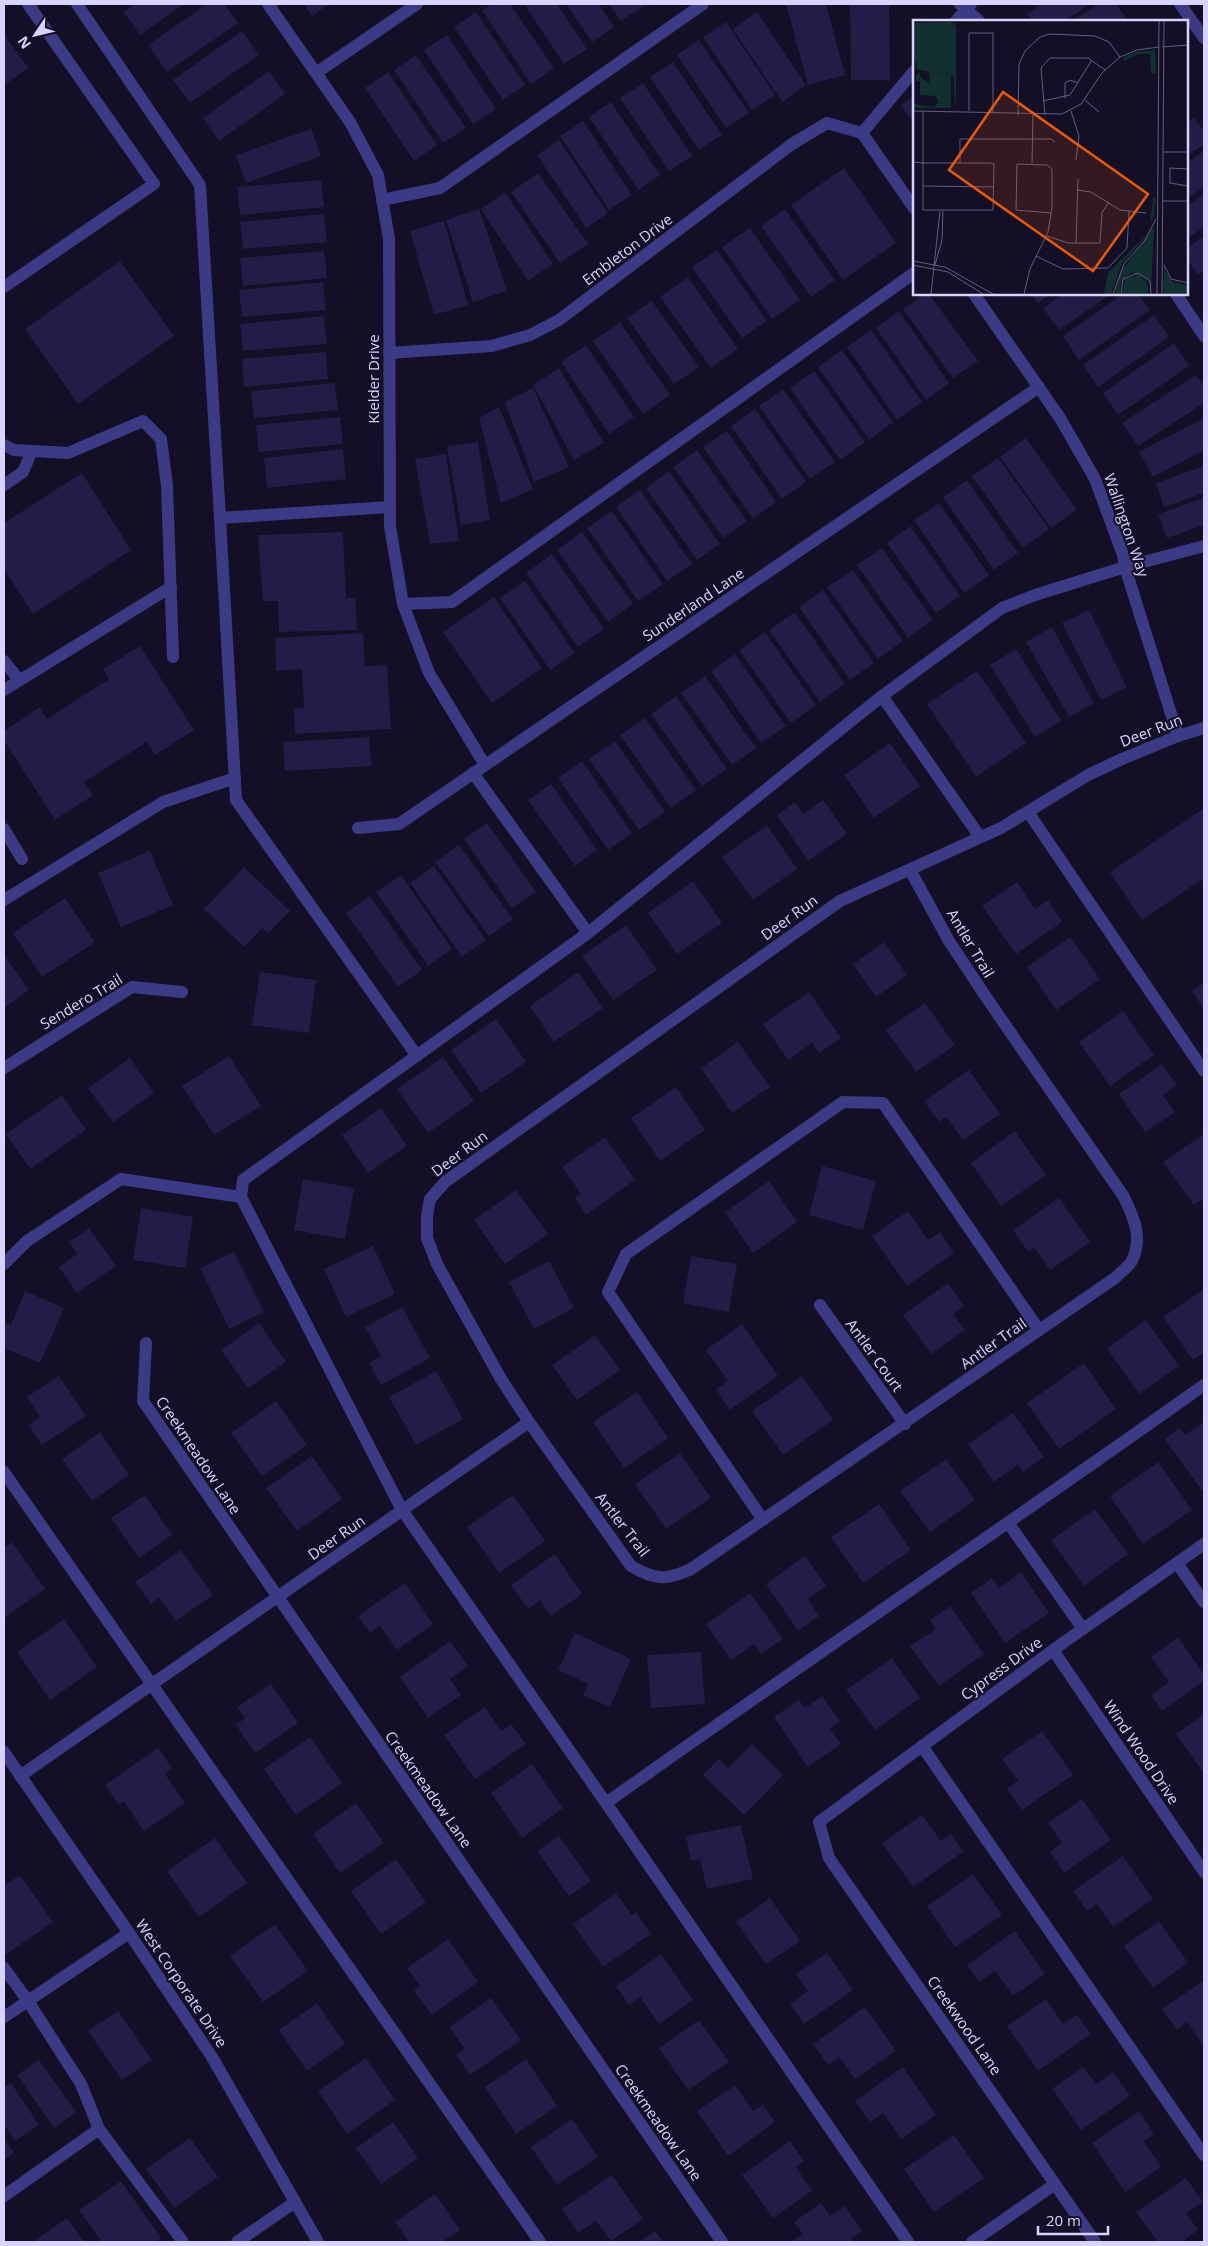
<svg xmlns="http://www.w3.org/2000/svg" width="1208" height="2246" viewBox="0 0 1208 2246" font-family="'Open Sans',sans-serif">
	<rect width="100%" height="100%" fill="#130f26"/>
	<!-- building -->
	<path fill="#241b47" d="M135 4H184L140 35 124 12Z
		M207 4H224L238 23 167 72 148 45Z
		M304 4H329L312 16Z
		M492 4H510L554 68 531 84 482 10Z
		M524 4H557L587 49 564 64Z
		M566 4H599L614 27 592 42Z
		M609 4H642L644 6 621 21Z
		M786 4H826L845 75 808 85Z
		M850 4H889L890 80H851Z
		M1041 4H1090L1065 21H1032L1027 14Z
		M1098 4H1116L1126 18 1122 21H1073Z
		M476 12 525 85 503 100 454 27Z
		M757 12 806 85 782 102 733 29Z
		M726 22 775 95 752 110 703 37Z
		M242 31 259 55 190 103 173 80Z
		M4 34 28 68 4 85Z
		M447 35 496 109 473 124 424 50Z
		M699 40 749 113 726 128 677 55Z
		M416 55 466 128 443 143 394 70Z
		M673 62 722 135 699 150 650 77Z
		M269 71 285 94 219 141 203 118Z
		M388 72 437 145 414 161 365 88Z
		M643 83 692 156 669 171 620 98Z
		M914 96V124L901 105Z
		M611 102 660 175 638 190 589 117Z
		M1194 117 1204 132V144L1187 156V123Z
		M583 121 632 195 609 210 560 136Z
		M311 129 321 156 246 183 236 155Z
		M559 140 608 213 586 228 537 155Z
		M1204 151V187L1187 199V163Z
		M844 168 896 243 843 280 791 205Z
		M538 173 588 244 560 263 511 192Z
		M321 180 324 207 240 215 237 187Z
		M505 192 553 264 528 281 481 209Z
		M1204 194V227L1187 239V206Z
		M479 209 507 291 473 302 446 220Z
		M785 209 835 280 811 297 761 226Z
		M324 214 327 242 243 249 240 222Z
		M444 221 468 305 434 315 410 231Z
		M750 228 800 300 772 319 722 247Z
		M1204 236V271L1198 275 1187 259V248Z
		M717 250 767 321 742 338 692 267Z
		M324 251 327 278 243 286 240 258Z
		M120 261 174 336 78 404 25 329Z
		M688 277 738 349 711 368 660 297Z
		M323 282 326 310 242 317 239 290Z
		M924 294H929L978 361 953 378 903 309Z
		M1031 294H1051L1038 303Z
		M1063 294H1111L1059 330 1043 308Z
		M1123 294H1138L1150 310 1079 360 1063 336Z
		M652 301 699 367 674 384 627 318Z
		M899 311 949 383 926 400 876 328Z
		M1154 315 1169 337 1098 387 1083 365Z
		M324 316 327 344 243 351 240 324Z
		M620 322 670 395 643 414 593 341Z
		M871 330 922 402 897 420 847 347Z
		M1174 343 1189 366 1118 415 1103 393Z
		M586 345 634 417 609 434 561 362Z
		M842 350 893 422 869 440 818 367Z
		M326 352 328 379 244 387 242 359Z
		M559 368 604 443 574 460 533 385Z
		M814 371 865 442 840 460 790 388Z
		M1196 375 1204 387V403L1138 446 1122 423Z
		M335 383 338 410 254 418 251 391Z
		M533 388 569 467 534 482 505 402Z
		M783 389 835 462 810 479 759 406Z
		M499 407 533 489 501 503 479 418Z
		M755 409 806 482 782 499 731 426Z
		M340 417 343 444 259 452 256 425Z
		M1204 418V450L1153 477 1139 452Z
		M727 431 776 502 753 519 703 447Z
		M1026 438 1077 510 1051 528 1000 457Z
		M478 442 490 520 461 525 447 446Z
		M343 449 346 479 267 488 264 458Z
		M697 450 747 521 723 538 673 467Z
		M446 454 459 541 430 544 415 459Z
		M998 458 1049 529 1023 548 972 476Z
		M1204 466V493L1164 507 1156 483Z
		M669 471 720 544 697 560 646 488Z
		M82 473 131 550 33 614 4 569V523Z
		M967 480 1018 553 994 570 943 497Z
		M640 490 692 564 667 581 616 507Z
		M1204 498V525L1167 538 1158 514Z
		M939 503 989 575 964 593 914 520Z
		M612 511 663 584 638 601 587 528Z
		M910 526 960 596 936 613 887 543Z
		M343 532 346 598H355L357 630 279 632 278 601H263L258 535Z
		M582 532 633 604 608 622 557 550Z
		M882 548 933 620 908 638 857 565Z
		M552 554 604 629 578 647 526 573Z
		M853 570 903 641 878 659 827 587Z
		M525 581 575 653 550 670 500 598Z
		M823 590 874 663 850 680 799 607Z
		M494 597 542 668 492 703 443 632Z
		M1089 610 1127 687 1101 700 1062 623Z
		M795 612 845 684 820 702 769 630Z
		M1052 627 1094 703 1069 717 1026 642Z
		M765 632 816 705 791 723 739 650Z
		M363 633 365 666 387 665 391 729 295 734 294 708H304L302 669 276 671 275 638Z
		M140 646 194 730 155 755 147 742 84 782 93 795 55 820 4 740V731L40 707 47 719 109 679 103 669Z
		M1016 649 1061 721 1035 737 990 665Z
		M735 654 786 726 761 743 711 671Z
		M977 671 1026 743 976 777 927 704Z
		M705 676 756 748 732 765 681 693Z
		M676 696 727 769 702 786 651 714Z
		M645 718 696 790 671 808 620 735Z
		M369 737 371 766 285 771 283 742Z
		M615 741 665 812 639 830 589 759Z
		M890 743 920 786 874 818 844 775Z
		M582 761 632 833 608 850 558 778Z
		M551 784 597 850 575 866 528 800Z
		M823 800 847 834 808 861 777 815 795 802 803 814Z
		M1204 808V878L1142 920 1110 872Z
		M487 823 536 892 512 908 464 839Z
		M767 825 797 869 753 900 722 857Z
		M459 845 513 919 489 936 435 862Z
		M150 851 173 905 121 927 98 873Z
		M434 866 486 940 462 957 410 883Z
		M244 867 290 911 268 933 262 928 244 947 204 909Z
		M401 875 452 949 428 966 376 892Z
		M693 881 722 923 677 954 648 913Z
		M1017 882 1035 909 1048 900 1062 922 1016 954 982 906Z
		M370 896 422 970 398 987 346 913Z
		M65 898 95 942 42 977 13 933Z
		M626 925 657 970 613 1000 582 956Z
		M1070 937 1100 979 1056 1010 1027 967Z
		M884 942 907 975 876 997 853 964Z
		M4 955 29 990 4 1008Z
		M260 972 316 980 309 1033 252 1025Z
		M578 972 603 1008 554 1042 530 1006Z
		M1204 983V1009L1192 991Z
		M809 992 841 1038 819 1053 812 1043 788 1060 763 1024Z
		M925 1003 955 1045 916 1072 886 1030Z
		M1123 1011 1154 1055 1110 1086 1079 1042Z
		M496 1019 526 1062 481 1093 451 1050Z
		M738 1042 770 1087 732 1113 701 1068Z
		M229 1056 261 1106 214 1135 182 1086Z
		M443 1057 474 1101 428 1133 397 1089Z
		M130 1058 154 1093 113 1122 88 1088Z
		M1162 1064 1177 1085 1163 1095 1175 1112 1145 1132 1119 1094Z
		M969 1070 1000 1114 963 1140 946 1117 939 1122 924 1101Z
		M676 1087 705 1130 660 1161 631 1118Z
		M62 1095 86 1130 30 1169 6 1134Z
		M381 1108 407 1146 368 1173 342 1135Z
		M1015 1131 1046 1175 1001 1206 971 1163Z
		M1204 1134V1198L1194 1205 1163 1162Z
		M605 1137 635 1180 586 1215 575 1198 581 1194 562 1167Z
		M822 1166 876 1181 863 1230 809 1215Z
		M303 1179 354 1188 345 1239 294 1230Z
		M769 1181 797 1222 753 1253 725 1212Z
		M516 1190 548 1234 505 1264 474 1220Z
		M1059 1198 1090 1242 1050 1270 1034 1247 1028 1252 1013 1230Z
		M141 1208 193 1217 185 1268 133 1260Z
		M908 1211 928 1240 940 1232 954 1253 907 1286 872 1236Z
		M89 1228 116 1266 77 1293 59 1267 77 1254 69 1242Z
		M373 1246 395 1294 346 1317 324 1269Z
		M234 1252 264 1312 229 1329 200 1268Z
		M691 1256 737 1264 729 1312 683 1303Z
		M549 1261 574 1308 534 1329 509 1282Z
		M948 1283 964 1306 953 1314 965 1330 931 1354 903 1315Z
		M1204 1289V1352L1193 1360 1163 1317Z
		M25 1291 64 1308 40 1363 4 1348V1322L11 1325Z
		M402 1307 430 1358 381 1385 369 1363 381 1356 365 1327Z
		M1146 1320 1179 1366 1139 1394 1107 1348Z
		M259 1323 286 1362 248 1388 221 1350Z
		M742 1324 778 1376 730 1410 716 1389 728 1381 706 1350Z
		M595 1335 620 1370 577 1400 552 1365Z
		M1084 1363 1116 1409 1059 1449 1027 1403Z
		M436 1371 463 1419 416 1445 389 1397Z
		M59 1376 86 1416 42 1445 28 1425 40 1417 27 1397Z
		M802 1376 833 1420 783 1455 752 1411Z
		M637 1392 668 1438 624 1468 593 1422Z
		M276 1401 307 1445 262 1476 231 1433Z
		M1013 1413 1044 1457 1023 1472 1018 1465 994 1482 968 1444Z
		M1204 1422V1489L1202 1491 1165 1439 1180 1428 1185 1435Z
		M100 1432 129 1475 92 1501 62 1459Z
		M680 1453 711 1498 666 1529 635 1484Z
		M312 1456 342 1499 297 1531 266 1488Z
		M946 1459 975 1500 930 1532 900 1491Z
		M1158 1462 1192 1510 1143 1544 1110 1496Z
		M145 1495 172 1535 139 1558 111 1518Z
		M513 1495 545 1541 499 1573 467 1527Z
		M879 1504 911 1550 863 1583 831 1537Z
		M1095 1509 1128 1554 1084 1586 1051 1540Z
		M12 1542 45 1589 4 1618V1548Z
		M181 1550 213 1595 176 1621 159 1598 151 1604 135 1582Z
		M555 1554 582 1594 551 1616 540 1600 528 1609 511 1585Z
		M805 1556 826 1586 808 1599 819 1616 798 1631 766 1584Z
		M1021 1572 1049 1613 1005 1643 971 1593 992 1578 999 1588Z
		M405 1583 433 1624 397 1650 380 1626 370 1633 358 1616Z
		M750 1593 783 1639 761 1654 754 1644 731 1660 706 1624Z
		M950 1606 984 1654 939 1686 910 1646 936 1629 930 1620Z
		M64 1619 97 1667 50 1700 17 1652Z
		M575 1633 631 1659 610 1707 583 1695 588 1684 558 1670Z
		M1178 1637 1204 1675V1681L1162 1711 1151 1695 1169 1682 1151 1657Z
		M450 1641 468 1666 450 1679 461 1695 428 1718 400 1677Z
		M701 1652 705 1704 651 1708 647 1655Z
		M892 1658 920 1698 875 1730 846 1690Z
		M271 1684 298 1723 255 1753 236 1725 245 1718 237 1707Z
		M822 1696 840 1721 830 1728 841 1744 808 1767 774 1717 799 1700 805 1708Z
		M485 1707 501 1731 511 1724 526 1744 475 1779 444 1735Z
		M1204 1714V1774L1176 1734Z
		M1042 1731 1073 1775 1022 1810 1007 1789 1018 1781 1002 1759Z
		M310 1737 342 1783 296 1815 264 1769Z
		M752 1744 783 1775 744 1815 703 1775 719 1759 728 1768Z
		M158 1748 172 1768 165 1774 185 1803 144 1831 124 1801 119 1805 105 1785Z
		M532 1764 563 1808 522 1838 491 1793Z
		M1082 1799 1111 1840 1064 1873 1050 1852 1062 1843 1048 1823Z
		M356 1803 384 1843 340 1873 313 1834Z
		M922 1815 941 1841 951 1834 963 1852 913 1887 882 1843Z
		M741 1825 753 1879 707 1889 700 1859 691 1861 686 1836Z
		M559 1836 591 1881 569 1896 537 1851Z
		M215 1838 247 1883 199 1917 167 1871Z
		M1123 1856 1153 1899 1113 1927 1097 1904 1087 1911 1073 1891Z
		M396 1859 426 1902 381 1934 351 1891Z
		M973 1874 1002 1915 955 1947 927 1906Z
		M20 1875 53 1922 4 1956V1886Z
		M616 1893 632 1915 636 1912 651 1934 603 1967 573 1924Z
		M770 1898 800 1941 766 1964 736 1922Z
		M1159 1921 1188 1963 1153 1988 1124 1946Z
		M275 1924 308 1971 263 2002 230 1956Z
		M1015 1931 1045 1974 1013 1996 995 1971 979 1982 967 1965Z
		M448 1939 478 1982 432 2015 414 1991 420 1986 407 1968Z
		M827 1953 853 1990 804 2024 790 2004 808 1991 796 1974Z
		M661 1954 693 2000 659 2024 640 1997 629 2005 616 1986Z
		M1204 1980V2044L1203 2045 1187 2022 1177 2030 1162 2009Z
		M491 1998 521 2040 470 2075 456 2055 465 2049 449 2027Z
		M1046 1999 1063 2024 1077 2015 1091 2034 1038 2071 1007 2026Z
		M317 2003 345 2044 307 2071 279 2030Z
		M865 2007 896 2051 855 2079 839 2057 828 2065 813 2044Z
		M118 2011 152 2060 122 2080 88 2031Z
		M699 2020 729 2062 688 2090 659 2048Z
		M366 2058 395 2100 347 2134 318 2091Z
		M526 2059 557 2106 516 2134 485 2087Z
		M39 2060 76 2112 54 2128 17 2075Z
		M903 2067 936 2115 901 2139 883 2113 870 2122 855 2101Z
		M1083 2067 1096 2084 1113 2072 1130 2096 1081 2130 1052 2089Z
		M11 2083 39 2125 15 2141 4 2124V2087Z
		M735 2085 753 2111 763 2104 775 2122 728 2156 697 2111Z
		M1139 2111 1154 2134 1144 2141 1161 2167 1125 2192 1092 2143Z
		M572 2119 598 2157 557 2185 531 2147Z
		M393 2122 418 2158 381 2184 356 2148Z
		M954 2135 984 2178 934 2212 904 2169Z
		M4 2138 14 2153 4 2160Z
		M190 2138 218 2177 174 2208 146 2169Z
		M790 2141 804 2161 796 2167 812 2191 773 2218 742 2175Z
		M612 2175 643 2219 611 2241 596 2221 578 2233 562 2209Z
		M1186 2178 1203 2202 1186 2213 1198 2230 1181 2242H1158L1136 2212Z
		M121 2181 161 2238 156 2242H102L79 2210Z
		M435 2194 460 2230 442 2242H409L395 2222Z
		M821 2203 830 2216 845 2206 862 2231 851 2239 854 2242H791L803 2234 794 2222Z
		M67 2218 84 2242H33Z
		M655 2231 663 2242H639Z"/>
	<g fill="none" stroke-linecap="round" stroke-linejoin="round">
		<!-- service -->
		<path stroke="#3d3a85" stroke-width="12" d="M77 4 200 185 220 518
			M960 4 979 21
			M956 21 971 4
			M862 133 914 71
			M382 200 440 188 703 4
			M4 287 154 184 28 4
			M1176 294 1204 336
			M4 445 14 450 68 453 143 421 161 439 167 486 173 657
			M4 485 23 472 32 451
			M390 507 220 518 236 800 417 1056
			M403 604 452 602 914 273
			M4 661 19 680
			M4 690 171 587
			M882 696 980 837
			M473 773 588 933
			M1028 812 1204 1071
			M4 829 22 859
			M4 900 163 802 235 778
			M241 1197 243 1180 588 933 882 696 1002 608 1035 595 1125 567 1204 546
			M4 1264 27 1241 121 1179 241 1197 402 1510 606 1803C804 1662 1006 1526 1204 1385
			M4 1472 540 2242
			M763 1520 608 1292 626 1254 843 1102 883 1103 1039 1330
			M1009 1524 1083 1629
			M1177 1563 1204 1602
			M922 1746 1204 2155
			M606 1803 908 2242
			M4 1968 28 2001 81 2084 99 2129 183 2242
			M4 2196 99 2129"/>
		<!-- minor -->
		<path stroke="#3d3a85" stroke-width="12" d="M268 4 350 122 378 175 389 239 390 526 403 604 429 673 485 765
			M1180 4 1204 38
			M316 73 417 4
			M974 294 1060 418 1095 479 1123 555 1125 567 1178 736
			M389 353 492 346 530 335 559 320 792 144 827 123 862 133 914 208
			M358 828 399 824 1039 387
			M910 870 949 941 986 997 1124 1197C1134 1218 1143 1238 1132 1261 1128 1267 1120 1273 1115 1278L691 1569C666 1581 655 1580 631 1566L529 1422 501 1379 437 1264 427 1238V1216L430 1199 445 1182 840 901 1001 828 1088 775 1122 759 1178 736 1204 728
			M4 1068 132 987 182 992
			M820 1305 905 1424
			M146 1343 143 1401 722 2242
			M1053 1650 1204 1872
			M20 1776 529 1422
			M4 2017 129 1933
			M237 2242 295 2202
			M972 2242 1055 2184
			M1095 2242 829 1858 819 1822 1053 1650 1204 1544"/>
		<!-- tertiary -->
		<path stroke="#3d3a85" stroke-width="12" d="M4 1752 129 1933 212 2057 318 2242"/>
	</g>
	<g text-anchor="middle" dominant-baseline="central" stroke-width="4" stroke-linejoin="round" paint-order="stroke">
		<!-- street labels -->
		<g font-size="15" fill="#d9d4ff" stroke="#130f26">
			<text transform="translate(627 249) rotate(-37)">Embleton Drive</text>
			<text transform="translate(373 379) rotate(-90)">Kielder Drive</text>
			<text transform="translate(1127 525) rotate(71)">Wallington Way</text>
			<text transform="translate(693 604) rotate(-34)">Sunderland Lane</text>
			<text transform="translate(1151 730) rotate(-21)">Deer Run</text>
			<text transform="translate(789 917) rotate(-36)">Deer Run</text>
			<text transform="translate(971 943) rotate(59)">Antler Trail</text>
			<text transform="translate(81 1001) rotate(-31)">Sendero Trail</text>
			<text transform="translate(459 1153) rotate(-37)">Deer Run</text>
			<text transform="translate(993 1343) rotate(-35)">Antler Trail</text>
			<text transform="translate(875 1355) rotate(54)">Antler Court</text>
			<text transform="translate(199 1455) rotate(56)">Creekmeadow Lane</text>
			<text transform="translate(623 1524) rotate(52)">Antler Trail</text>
			<text transform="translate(336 1537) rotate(-35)">Deer Run</text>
			<text transform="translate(1001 1668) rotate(-36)">Cypress Drive</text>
			<text transform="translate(1142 1752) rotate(56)">Wind Wood Drive</text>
			<text transform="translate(429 1789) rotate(55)">Creekmeadow Lane</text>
			<text transform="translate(182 1983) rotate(56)">West Corporate Drive</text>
			<text transform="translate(965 2025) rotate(55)">Creekwood Lane</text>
			<text transform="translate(659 2122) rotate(55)">Creekmeadow Lane</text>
		</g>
	</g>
	<!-- overview -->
	<g transform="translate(913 20)">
		<rect width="275" height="275" fill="#130f26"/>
		<path d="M39 2 43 6V88L40 55 4 50 0 29V3ZM242 30 243 54 238 53 237 34H225L211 41 210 38 223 32ZM7 52V57L17 64 16 52 38 55V88H0V84L21 87 25 82 23 76 7 75V61H3V55ZM240 178H243L241 195 232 217 208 245 198 274H191L195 253 232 216 237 204ZM241 206 238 273 236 260 219 253 208 260 207 274H202L206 255ZM251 250 260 262 275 265V274H250ZM225 255 234 262 236 274H209L212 259Z" fill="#12302f"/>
		<path fill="none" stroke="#625e7d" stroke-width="1" d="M249 27 275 25M152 78V63L157 60 165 63M172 80 186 92M130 81 157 75 179 40M0 91 149 94 168 84 189 53 207 37 224 30 246 27M56 91V13H80V93M158 91 166 116 163 140M105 95 106 44 112 31 127 17 137 14 182 16 196 22 207 37M132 95 128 48 137 38H175L192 50M251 132H275M0 142 10 143H78L81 144 80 190H10V91M47 143V119H138L142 122M119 143 120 95M275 149 257 148V163L275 166M10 166 81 167M164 170 178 172 207 190 233 193M249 181H275M134 216 155 223H187L189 193 195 183M163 223 165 159M123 236 150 249 195 248 214 228 216 191M0 241 32 247 80 274M0 245 35 252 70 274M22 245 29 220 30 191M251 245 258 259 275 263M18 274 27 191M111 274 117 249 135 212 139 187V149L134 145 104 144 103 190 138 193M200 274 211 244 232 220 243 199M208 274 210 259 225 253 237 261 238 274M244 274 246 1M249 274 251 1"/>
		<path fill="#e8590c" fill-opacity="0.15" stroke="#e8590c" stroke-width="2.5" d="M90 72 235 174 180 251 36 150Z"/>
		<rect width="275" height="275" fill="none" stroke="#d9d4ff" stroke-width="2.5"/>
	</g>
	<!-- border -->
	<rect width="1208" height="2246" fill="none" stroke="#d9d4ff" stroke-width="10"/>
	<!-- north arrow -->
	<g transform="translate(35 35) rotate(235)" stroke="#130f26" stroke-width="4" paint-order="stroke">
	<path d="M0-4L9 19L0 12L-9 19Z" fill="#d9d4ff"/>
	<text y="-8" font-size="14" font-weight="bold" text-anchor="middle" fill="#d9d4ff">N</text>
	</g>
	<!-- scale -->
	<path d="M1038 2226v8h70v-8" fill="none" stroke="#d9d4ff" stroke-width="2.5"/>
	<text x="1046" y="2226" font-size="15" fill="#d9d4ff" stroke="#130f26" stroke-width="4" paint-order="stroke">20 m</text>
</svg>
